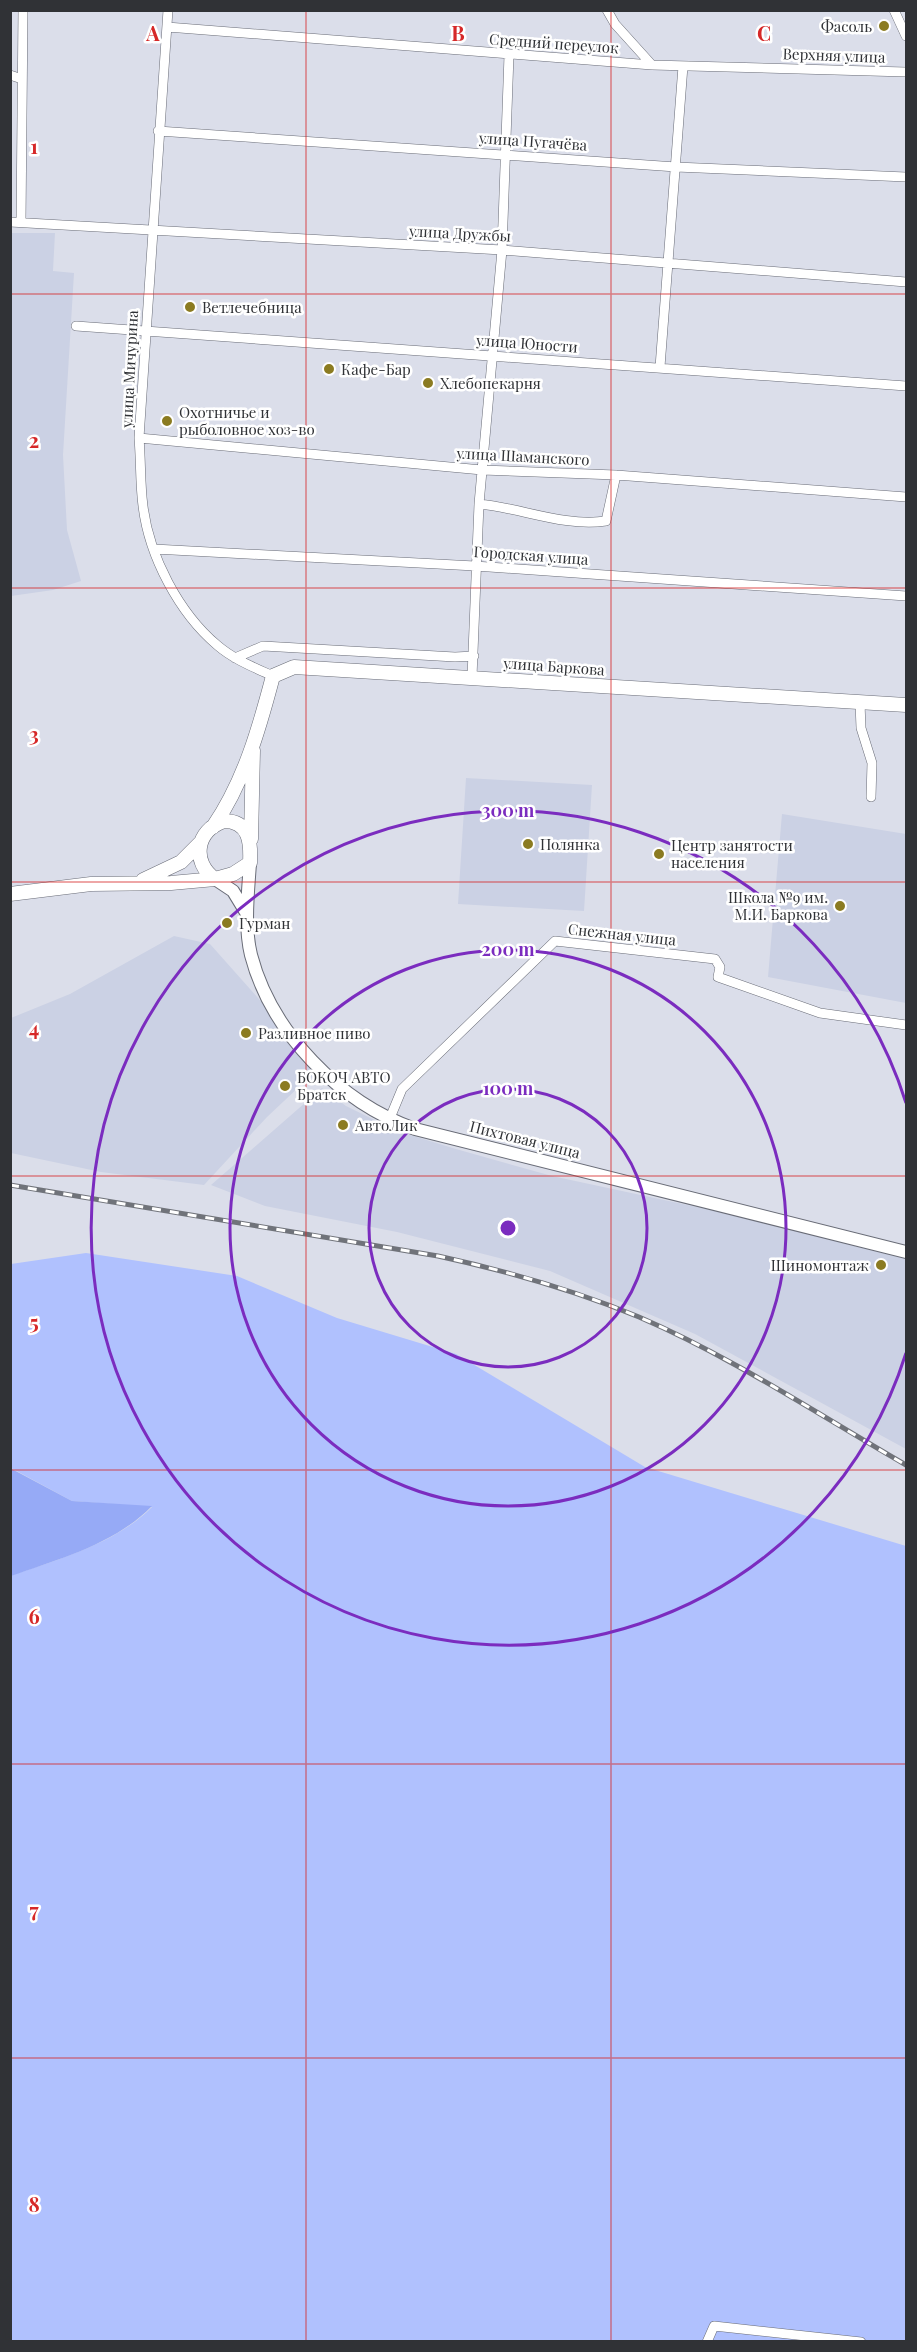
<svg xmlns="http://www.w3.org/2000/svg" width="917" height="2352" viewBox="0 0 917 2352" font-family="'Playfair Display',serif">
	<rect width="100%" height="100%" fill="#dbdeea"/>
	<!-- built -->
	<path fill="#cbd1e4" d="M11 233H55L53 271 74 273 63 455 67 530 81 581 53 590 11 596Z
		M466 778 592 785 584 911 458 904Z
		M782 814 906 834V1003L768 977Z
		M174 936 210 944 322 1070 300 1086 267 1117 204 1185 101 1172 11 1153V1018L70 994Z
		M322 1088 346 1106 397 1131 456 1149 552 1176 706 1209 906 1259V1449L695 1334 550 1271 397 1232 265 1206 211 1185Z"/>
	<!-- green -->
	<path fill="#b0c1fe" d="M86 1253 237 1276 337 1318 456 1354 645 1467 906 1546V2341H11L10 1576C59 1559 115 1544 152 1507L72 1501 11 1468V1264Z"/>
	<!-- water -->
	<path fill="#96aaf6" d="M10 1468 72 1501 152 1506C115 1544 59 1559 11 1576Z"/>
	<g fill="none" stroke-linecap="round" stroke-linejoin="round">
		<!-- minor casing -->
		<g stroke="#696c77" stroke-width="10">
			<path id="minor" d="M168 10 139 438C141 461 140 484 143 506 149 556 179 613 217 645 233 659 253 667 273 676
				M607 10 615 24 652 65 906 72
				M894 10 906 36
				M167 27 652 65
				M10 75 22 79
				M158 131 676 167 906 177
				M10 222 502 250 906 282
				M21 222 23 10
				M76 326 906 386
				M660 367 683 66
				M139 438 482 470 616 475 906 497
				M479 504C522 508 563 527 606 521L616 475
				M154 549 475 566 906 596
				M235 658 263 646 455 657 474 656
				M472 677 479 504 502 250 509 55
				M860 703 861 728 872 763 871 797
				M390 1118 402 1089 555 941 715 959 720 967 718 977 820 1013 906 1025
				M707 2342 714 2326 861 2342"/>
		</g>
		<!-- tertiary casing -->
		<g stroke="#696c77" stroke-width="14">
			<path id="tertiary" d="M250 863C248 893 244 926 251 955 271 1032 340 1103 415 1129L906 1252
				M215 879 233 891 247 914"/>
		</g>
		<!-- secondary casing -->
		<g stroke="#696c77" stroke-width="15">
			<path id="secondary" d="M224 821C250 821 251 843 250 863L233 874 215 879C191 862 196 830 224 821Z
				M213 827C244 782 259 729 273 676L294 667 906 705
				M251 839 253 750
				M143 880 181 862 201 842
				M10 894 91 884 171 883 215 879"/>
		</g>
		<!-- minor -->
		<use href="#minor" stroke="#fff" stroke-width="9"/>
		<!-- tertiary -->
		<use href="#tertiary" stroke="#fff" stroke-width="12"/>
		<!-- secondary -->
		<use href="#secondary" stroke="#fff" stroke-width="14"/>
		<!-- rail casing -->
		<g stroke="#70737a" stroke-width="5">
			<path id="rail" d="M10 1185 438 1256C507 1271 574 1290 639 1317 732 1357 819 1415 906 1465"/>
		</g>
		<!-- rail -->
		<use href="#rail" stroke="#fff" stroke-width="3" stroke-dasharray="9" stroke-linecap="butt"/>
	</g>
	<!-- grid -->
	<path fill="none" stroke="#d62828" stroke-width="1.5" stroke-opacity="0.55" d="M306 10V2342M611 10V2342M10 294H906M10 588H906M10 882H906M10 1176H906M10 1470H906M10 1764H906M10 2058H906"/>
	<!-- distance rings -->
	<g fill="none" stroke="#7b2cbf" stroke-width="3">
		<circle cx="508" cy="1228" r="139"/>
		<circle cx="508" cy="1228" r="278"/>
		<path d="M906 1353A417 417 0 1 1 906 1103"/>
	</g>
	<!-- markers -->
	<g fill="#8b7b21" stroke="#fff" stroke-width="2">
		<circle cx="884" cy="26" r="6"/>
		<circle cx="190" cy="307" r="6"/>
		<circle cx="329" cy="369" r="6"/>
		<circle cx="428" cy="383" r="6"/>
		<circle cx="167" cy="421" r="6"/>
		<circle cx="528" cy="844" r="6"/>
		<circle cx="659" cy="854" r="6"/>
		<circle cx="840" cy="906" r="6"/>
		<circle cx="227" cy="923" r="6"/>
		<circle cx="246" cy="1033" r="6"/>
		<circle cx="285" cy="1086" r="6"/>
		<circle cx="343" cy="1125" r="6"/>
		<circle cx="881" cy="1265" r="6"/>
	</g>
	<g text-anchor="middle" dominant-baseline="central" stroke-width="5" stroke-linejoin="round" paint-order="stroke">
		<!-- poi labels -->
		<g font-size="15" fill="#303236" stroke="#fff" text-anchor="start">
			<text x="872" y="26" text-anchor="end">Фасоль</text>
			<text x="202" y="307">Ветлечебница</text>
			<text x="341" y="369">Кафе-Бар</text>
			<text x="440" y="383">Хлебопекарня</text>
			<text x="179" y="412">Охотничье и<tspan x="179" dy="17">рыболовное хоз-во</tspan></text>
			<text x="540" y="844">Полянка</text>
			<text x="671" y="845">Центр занятости<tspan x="671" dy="17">населения</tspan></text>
			<text x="828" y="897" text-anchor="end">Школа №9 им.<tspan x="828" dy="17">М.И. Баркова</tspan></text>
			<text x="239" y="923">Гурман</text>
			<text x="258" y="1033">Разливное пиво</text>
			<text x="297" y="1077">БОКОЧ АВТО<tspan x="297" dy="17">Братск</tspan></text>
			<text x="355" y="1125">АвтоЛик</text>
			<text x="869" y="1265" text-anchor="end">Шиномонтаж</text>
		</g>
		<!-- street labels -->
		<g font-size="15" fill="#303236" stroke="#fff">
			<text transform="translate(554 43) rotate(4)">Средний переулок</text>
			<text transform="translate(834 55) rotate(2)">Верхняя улица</text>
			<text transform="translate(533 141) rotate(4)">улица Пугачёва</text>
			<text transform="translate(460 233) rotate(3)">улица Дружбы</text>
			<text transform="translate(527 343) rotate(4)">улица Юности</text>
			<text transform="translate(129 369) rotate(-87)">улица Мичурина</text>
			<text transform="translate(523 456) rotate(3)">улица Шаманского</text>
			<text transform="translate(531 555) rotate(4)">Городская улица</text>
			<text transform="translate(554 666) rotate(4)">улица Баркова</text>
			<text transform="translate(622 934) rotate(6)">Снежная улица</text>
			<text transform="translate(525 1139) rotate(14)">Пихтовая улица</text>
		</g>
	</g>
	<g font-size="20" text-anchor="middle" font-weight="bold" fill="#d62828" stroke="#fff" stroke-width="5" stroke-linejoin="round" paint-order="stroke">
		<text x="153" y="41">A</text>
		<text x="458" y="41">B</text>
		<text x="764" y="41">C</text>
		<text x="34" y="154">1</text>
		<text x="34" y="448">2</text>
		<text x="34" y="742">3</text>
		<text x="34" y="1036">4</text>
		<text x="34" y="1330">5</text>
		<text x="34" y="1624">6</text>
		<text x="34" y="1918">7</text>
		<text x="34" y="2212">8</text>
	</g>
	<circle cx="508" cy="1228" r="9" fill="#7b2cbf" stroke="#fff" stroke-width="3"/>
	<g font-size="18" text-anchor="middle" font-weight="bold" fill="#7b2cbf" stroke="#fff" stroke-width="5" stroke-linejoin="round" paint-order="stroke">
		<text x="508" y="817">300 m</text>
		<text x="508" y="956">200 m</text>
		<text x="508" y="1095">100 m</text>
	</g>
	<!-- border -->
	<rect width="917" height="2352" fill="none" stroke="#303236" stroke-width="24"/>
</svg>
